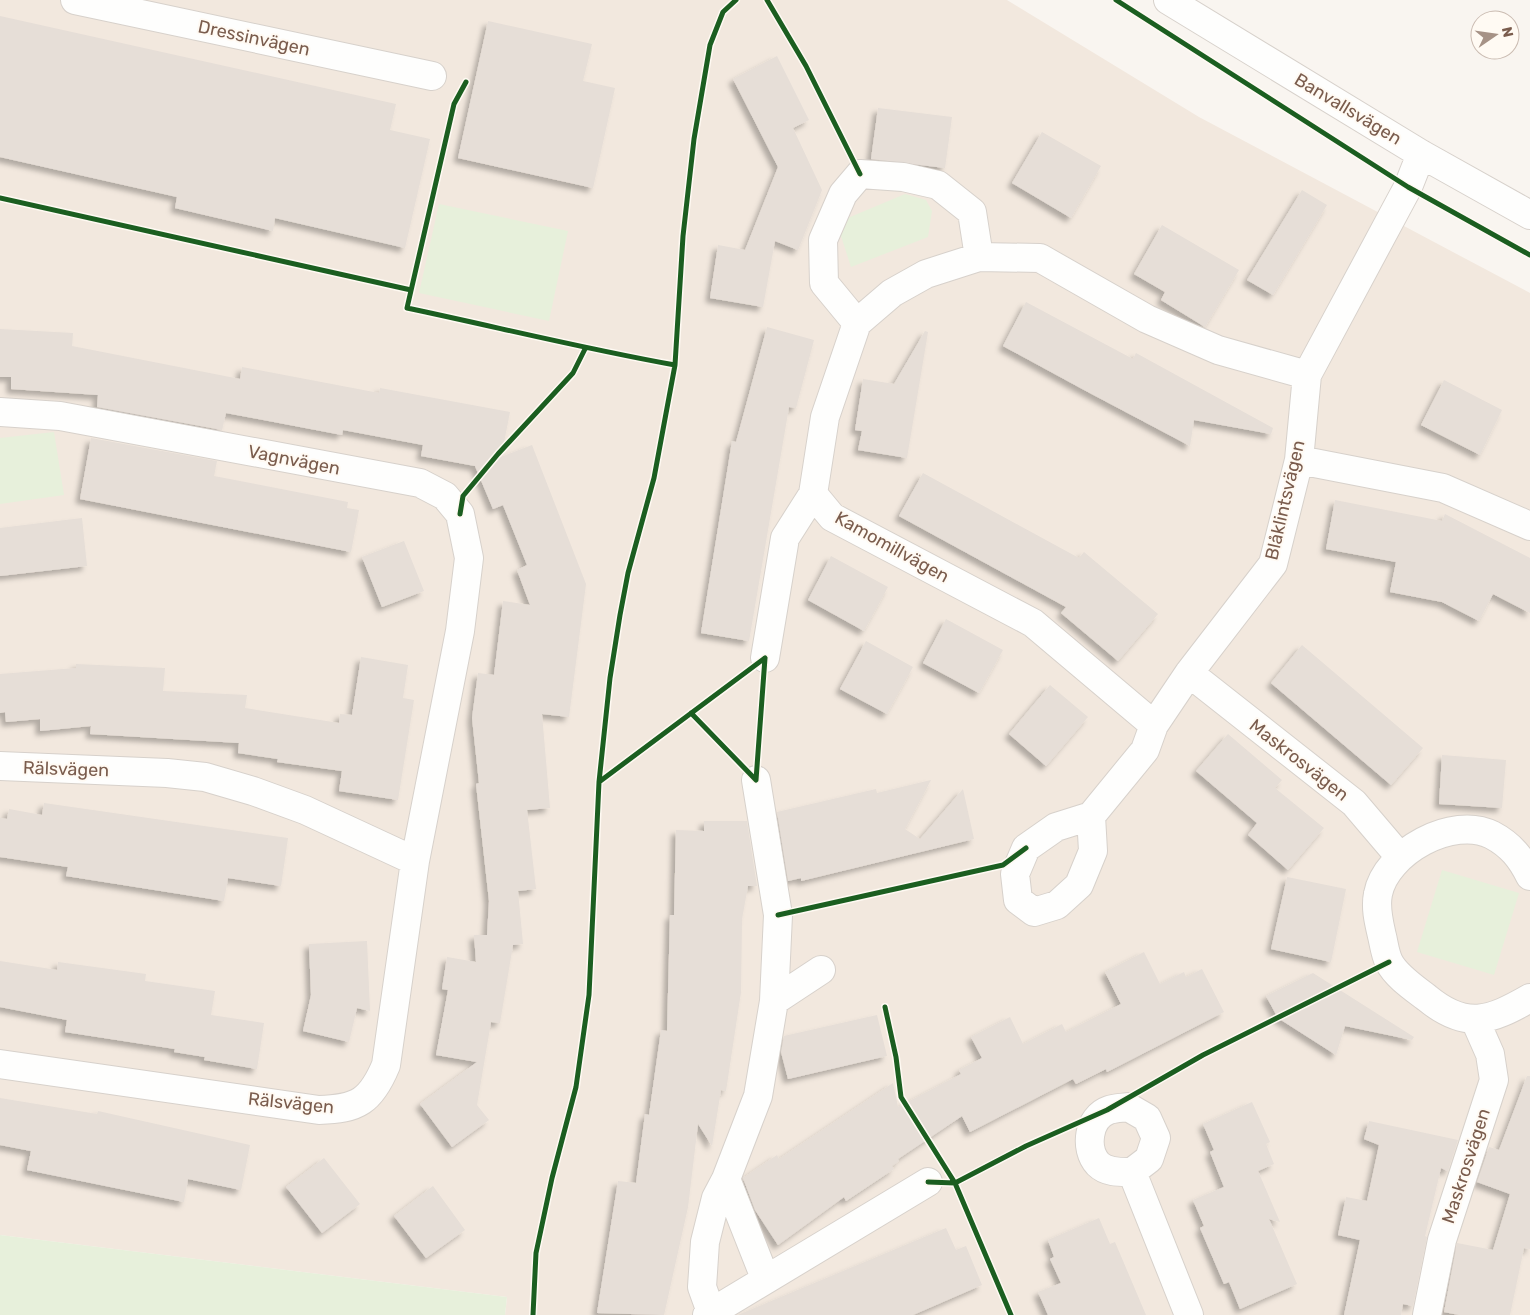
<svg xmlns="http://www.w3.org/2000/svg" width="1530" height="1315" viewBox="0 0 1530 1315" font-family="Rubik,sans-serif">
	<defs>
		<filter id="shadow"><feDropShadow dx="-4.5" dy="4.5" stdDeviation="2.5" flood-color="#0004"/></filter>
	</defs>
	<rect width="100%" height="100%" fill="#f9f5f0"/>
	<!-- residential -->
	<path fill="#f2e8de" d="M0 0H1007L1199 117 1530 293V1315H505L507 1297 0 1235Z"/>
	<!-- green -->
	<path fill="#e7f0db" d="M905 194 926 200 932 211 928 237 851 267 840 233 843 220Z
		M439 204 568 231 549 321 419 293Z
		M54 432 64 495 0 504V438Z
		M1442 870 1519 893 1494 975 1417 952Z
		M0 1235 507 1297 505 1315H0Z"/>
	<!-- building -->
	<path fill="#e6ded7" filter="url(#shadow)" d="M0 16 396 104 390 130 430 139 405 248 275 218 273 231 175 208 177 197 0 157Z
		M488 21 592 44 583 81 615 88 593 188 458 158Z
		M777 56 809 120 793 128 822 190 798 250 775 241 763 307 710 298 718 245 745 250 778 167 733 79Z
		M878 108 952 117 945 168 871 159Z
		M1042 132 1101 166 1071 218 1012 183Z
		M1302 190 1327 205 1273 295 1247 280Z
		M1162 225 1239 270 1205 327 1161 300 1165 292 1134 274Z
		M1026 302 1133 359 1136 353 1273 428 1271 434 1194 420 1190 446 1086 391 1003 346Z
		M767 327 814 340 796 408 789 407 749 641 701 633 732 441 736 442Z
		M0 329 73 333 72 346 240 379 242 367 379 393 380 388 510 412 501 457 532 445 586 584 569 717 542 714 550 808 527 810 536 889 518 891 523 944 513 945 500 1023 491 1022 477 1105 489 1120 452 1147 420 1104 477 1062 436 1055 448 990 442 989 447 957 476 962 474 935H487L489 901 476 784 479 783 472 718 478 673 494 675 503 601 530 605 517 570 527 565 503 505 493 509 475 466 421 456 423 445 343 430 342 435 226 413 222 430 97 407 98 395 11 389V377H0Z
		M925 331 928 332 907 458 858 450 862 431 855 430 863 379 894 384Z
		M1444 380 1502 410 1480 455 1421 425Z
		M91 438 217 461 214 476 348 502 347 508 359 510 351 552 80 499Z
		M923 473 1079 558 1084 552 1158 614 1118 661 1061 613 1066 607 899 516Z
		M1335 500 1442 521 1445 514 1530 558V613L1493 594 1479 621 1442 602 1390 592 1396 562 1326 549Z
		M82 518 87 566 0 576V528Z
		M404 541 424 591 382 607 362 557Z
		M831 556 888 587 864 631 808 600Z
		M946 619 1003 650 979 693 923 663Z
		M866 641 913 667 887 714 840 689Z
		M1302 645 1423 748 1391 785 1271 683Z
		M361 657 408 665 403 698 414 700 398 800 339 791 342 771 277 762 278 759 238 753 239 743 90 734 91 726 40 731V719L6 722 5 712 0 713V674L76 668V664L165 668 163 691 247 695 245 708 339 723 340 714 352 715Z
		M1050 685 1088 717 1046 766 1009 734Z
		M1228 734 1282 780 1275 788 1324 828 1288 870 1248 835 1257 823 1196 771Z
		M1442 755 1506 760 1502 808 1439 804Z
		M931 780 905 829 920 839 963 789 974 839 801 881V878L788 881 777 812 876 789 877 793Z
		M44 803 288 838 281 886 228 878 224 901 66 876 68 867 0 857V818L7 819 9 809 42 815Z
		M704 821H747L757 886H748L742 919 741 992 726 1091 721 1090 712 1146 698 1124 688 1207 664 1315 597 1313 618 1181 636 1183 645 1114 649 1115 661 1030 667 1031 670 915H674L676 830 704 831Z
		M1287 877 1346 889 1331 962 1271 949Z
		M367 941 370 1011 357 1008 349 1042 303 1031 311 995 309 944Z
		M1144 952 1160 984 1184 972 1186 977 1202 969 1224 1012 1107 1072 1106 1069 1076 1084 1073 1079 970 1132 962 1116 898 1159 899 1161 892 1166 894 1169 846 1201 844 1197 778 1245 755 1210 743 1178 777 1155 779 1159 893 1083 898 1107 961 1074 959 1070 982 1058 971 1037 1010 1017 1023 1044 1062 1024 1066 1032 1121 1004 1105 972Z
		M0 961 57 970 58 962 146 974 145 981 215 991 211 1015 264 1023 257 1069 204 1060 205 1057 174 1052 175 1049 65 1032 67 1020 0 1007Z
		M1313 973 1414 1037 1412 1040 1345 1026 1336 1055 1278 1018 1266 996Z
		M877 1015 887 1056 788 1079 781 1052 784 1036Z
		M1527 1076H1530V1249L1524 1248 1510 1315H1459L1444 1312 1457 1243 1493 1250 1510 1194 1477 1182 1489 1147 1499 1150Z
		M0 1098 97 1114 98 1111 250 1145 241 1190 188 1179 184 1202 27 1170 31 1151 0 1145Z
		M1252 1102 1270 1142 1266 1144 1274 1164 1258 1171 1280 1222 1269 1219 1297 1284 1240 1309 1229 1282 1224 1284 1200 1228 1204 1226 1193 1200 1224 1187 1210 1152 1214 1150 1203 1124Z
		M1369 1121 1458 1140 1448 1171 1441 1168 1425 1236 1427 1237 1413 1306 1403 1304 1401 1315H1344L1360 1240 1338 1235 1346 1197 1367 1201 1379 1145 1364 1139Z
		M324 1158 360 1204 322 1233 286 1187Z
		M433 1186 465 1230 426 1258 394 1216Z
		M1099 1218 1110 1244 1115 1242 1146 1315H1048L1038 1292 1061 1283 1050 1259 1054 1257 1048 1240Z
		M946 1228 956 1250 966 1246 982 1285 913 1315H738Z"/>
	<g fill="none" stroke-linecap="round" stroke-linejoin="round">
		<!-- minor casing -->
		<g stroke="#d7d1cb" stroke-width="30">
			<path id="minor" d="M75 0 432 76
				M1168 0 1421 154 1530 215
				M857 323 824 283 823 240 843 194 860 174 903 177 938 185 972 212 979 257
				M0 412 60 416 420 483 445 496 460 514 469 558 460 631 415 861 305 810 253 791 205 777 167 773 0 766
				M1299 460 1443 488 1530 526
				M765 658 785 538 813 494
				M1189 673 1354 803 1400 857
				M1154 725 1033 623 832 517 813 494 825 417 857 323 892 293 926 274 979 257 1040 258 1147 319 1218 350 1307 375
				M1091 816 1093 851 1079 885 1057 905 1034 912 1018 900 1015 874 1026 848 1056 827 1091 816 1145 750 1154 725 1189 673 1273 564 1299 460 1307 375 1408 187 1421 154
				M1530 876C1521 858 1511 845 1492 835 1453 815 1386 852 1378 894 1375 908 1379 923 1382 936 1384 944 1385 954 1389 962 1396 976 1414 988 1427 998 1466 1030 1490 1021 1530 998
				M774 1001 821 970
				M0 1064 319 1110C358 1109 371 1101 386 1065L415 861
				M1132 1172C1121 1172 1107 1173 1098 1164 1084 1149 1088 1117 1109 1110 1115 1108 1122 1108 1128 1107L1147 1118 1156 1138 1149 1159 1132 1172 1189 1315
				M726 1179 765 1278
				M711 1312 702 1287 705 1242 716 1198 726 1179 758 1096 774 1001 778 915 756 780
				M707 1315 928 1182
				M1427 1315 1442 1240 1494 1080 1490 1054 1475 1020"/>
		</g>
		<!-- minor -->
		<use href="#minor" stroke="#fefefd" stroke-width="28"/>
		<!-- cycleway casing -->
		<g stroke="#fffaf3" stroke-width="8">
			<path id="cycleway" d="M767 0 806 66 860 174
				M1116 0 1408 187 1530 255
				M466 82 454 104 407 308C497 327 585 349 675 365
				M0 198 411 290
				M460 514 463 496 498 454 573 373 585 349
				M691 713 756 780 765 658
				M599 782 610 678 620 615 628 573 654 478 675 365 683 236 694 139 710 45 723 12 736 0
				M778 915 1003 865 1026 848
				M885 1007 896 1057 901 1097 955 1183 1011 1315
				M928 1182 955 1183 1026 1146 1107 1110 1203 1055 1389 962
				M533 1315 536 1253 552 1178 576 1087 589 995 599 782 765 658"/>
		</g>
		<!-- cycleway -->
		<use href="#cycleway" stroke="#1b5e20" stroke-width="5"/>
	</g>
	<g text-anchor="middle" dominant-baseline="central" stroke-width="4" stroke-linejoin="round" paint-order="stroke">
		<!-- street labels -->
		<g font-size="18" fill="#7a5c4d" stroke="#fffaf3">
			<text transform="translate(254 38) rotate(12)">Dressinvägen</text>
			<text transform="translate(1348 109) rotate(31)">Banvallsvägen</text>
			<text transform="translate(294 460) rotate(11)">Vagnvägen</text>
			<text transform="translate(1285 500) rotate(-77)">Blåklintsvägen</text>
			<text transform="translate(892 547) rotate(29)">Kamomillvägen</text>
			<text transform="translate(1299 760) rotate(38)">Maskrosvägen</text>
			<text transform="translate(66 769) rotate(2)">Rälsvägen</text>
			<text transform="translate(291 1103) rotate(6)">Rälsvägen</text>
			<text transform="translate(1466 1166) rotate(-72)">Maskrosvägen</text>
		</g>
	</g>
	<!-- north arrow -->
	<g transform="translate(1495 35) rotate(77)"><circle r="24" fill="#fffaf3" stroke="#cabbb1"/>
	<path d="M0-4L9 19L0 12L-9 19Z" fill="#a69286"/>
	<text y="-8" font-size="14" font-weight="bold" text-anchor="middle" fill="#7a5c4d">N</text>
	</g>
</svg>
